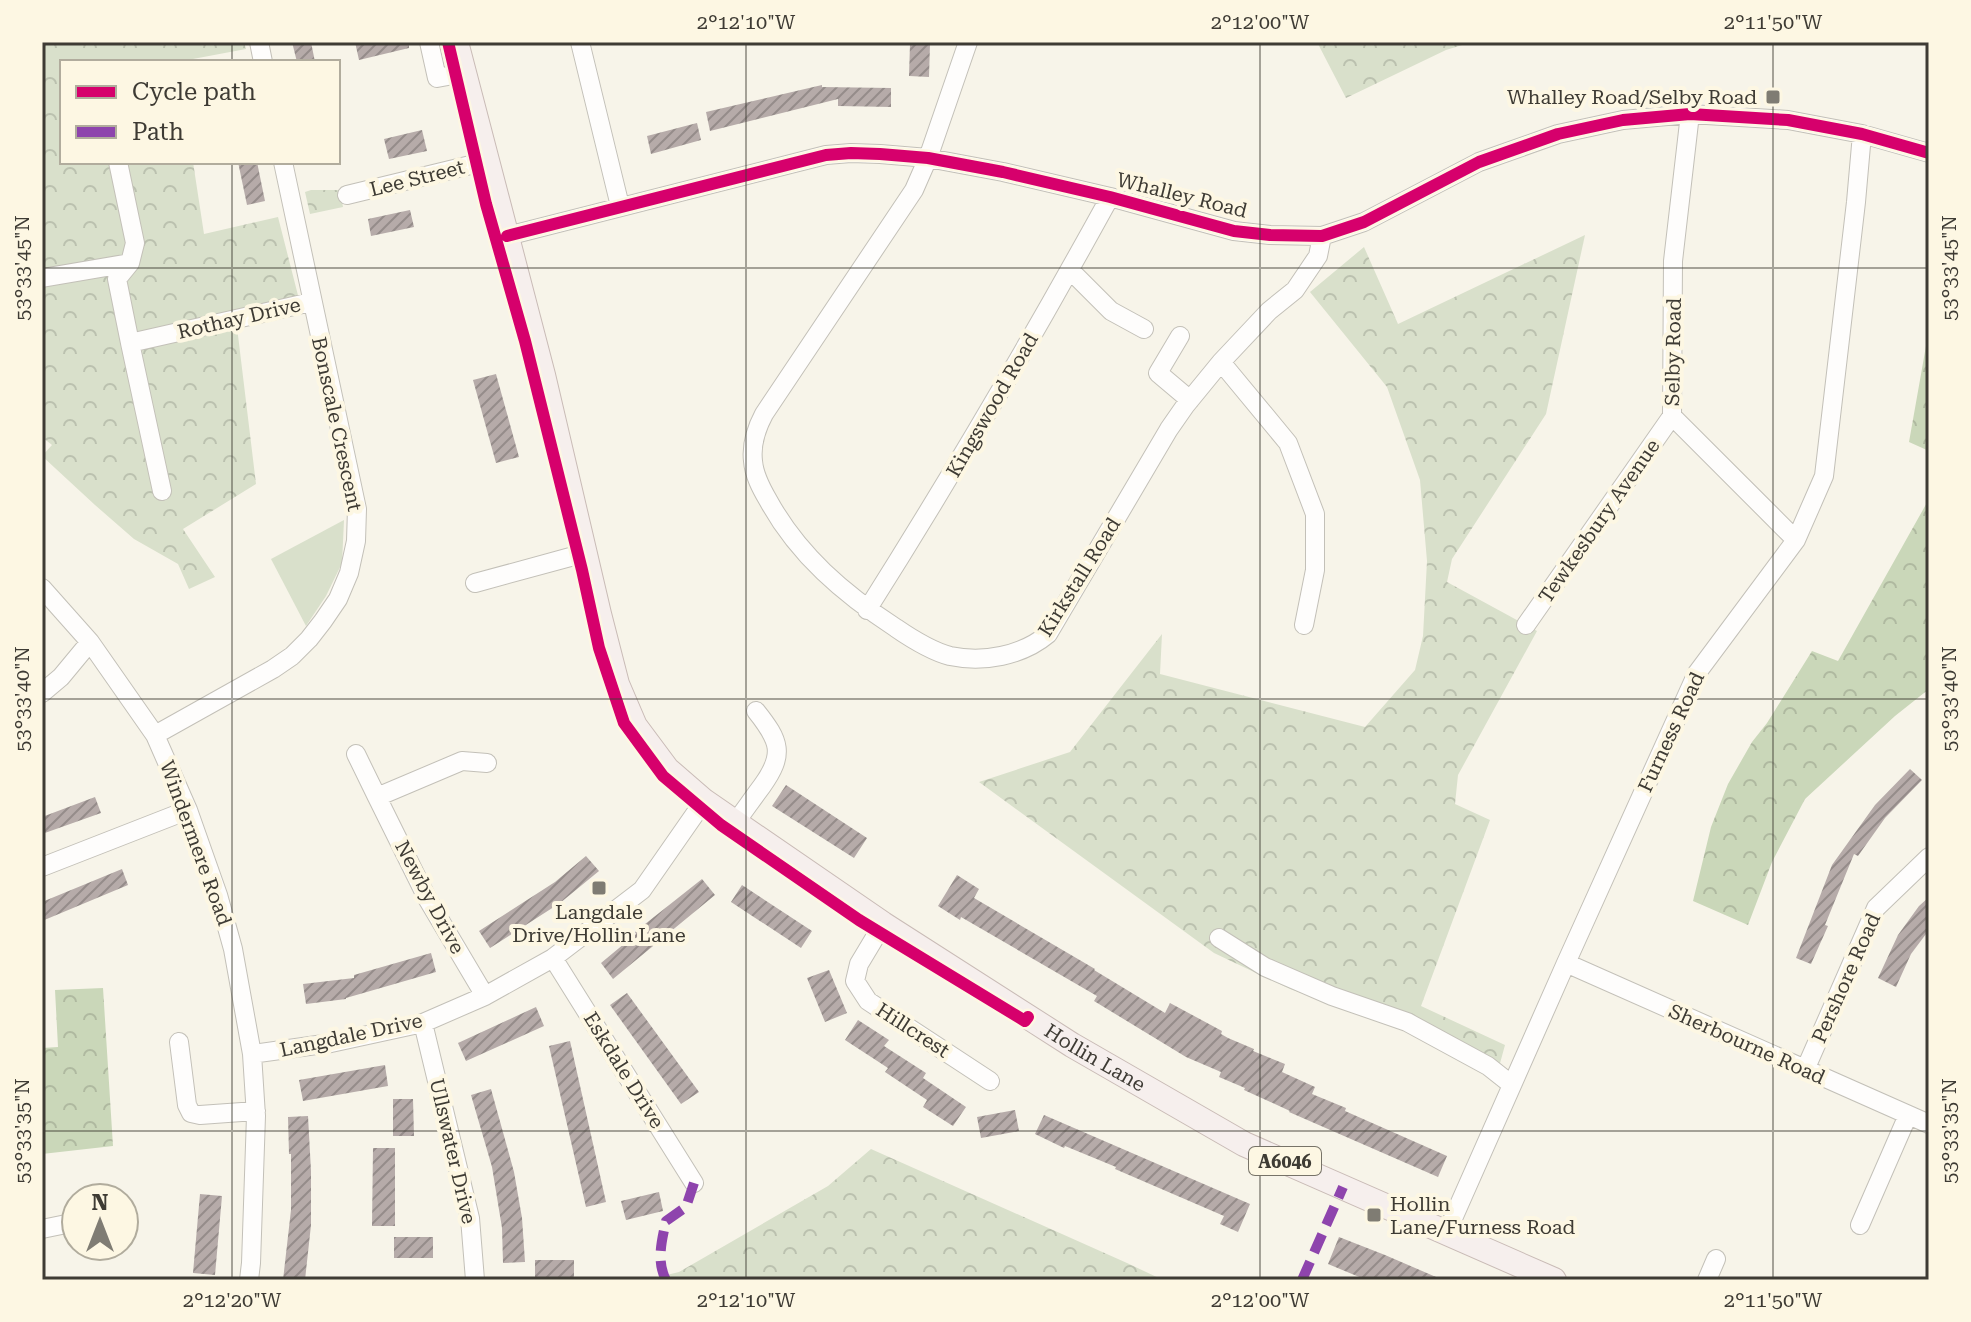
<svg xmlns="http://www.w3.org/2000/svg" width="1971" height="1322" viewBox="0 0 1971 1322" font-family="'Roboto Serif',serif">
	<defs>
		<pattern id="forest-crowns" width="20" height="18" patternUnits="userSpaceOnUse" patternTransform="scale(2)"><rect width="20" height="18" fill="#cad7b9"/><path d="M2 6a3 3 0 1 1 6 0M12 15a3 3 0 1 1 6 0" fill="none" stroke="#afb9a0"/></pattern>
		<pattern id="park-crowns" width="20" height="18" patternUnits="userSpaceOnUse" patternTransform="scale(2)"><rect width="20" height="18" fill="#d9e0cb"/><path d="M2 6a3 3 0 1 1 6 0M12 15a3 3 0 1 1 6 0" fill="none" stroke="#bbc1af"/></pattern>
		<pattern id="building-hatch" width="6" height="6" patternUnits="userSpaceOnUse" patternTransform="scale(2)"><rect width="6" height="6" fill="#b6aba9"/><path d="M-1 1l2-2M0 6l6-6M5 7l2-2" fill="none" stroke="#958c8a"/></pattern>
	</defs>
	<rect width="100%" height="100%" fill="#f7f4e9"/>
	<!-- grass -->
	<path fill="#d9e0cb" d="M344 520 342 563 326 596 306 626 271 559Z"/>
	<!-- forest -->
	<path fill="url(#forest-crowns)" d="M1929 329V451L1909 442Z
		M1929 499V689L1895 716 1805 799 1772 862 1748 925 1693 901 1711 827 1728 784 1752 742 1767 723 1812 651 1838 661Z
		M103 988 113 1146 42 1154V1048L58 1047 55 990Z"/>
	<!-- park -->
	<path fill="url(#park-crowns)" d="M42 42H244L246 49 177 62H62V162H193L204 234 278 217 302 311 237 327 256 484 183 529 215 577 189 589 178 564 134 539 95 505 42 456 52 445 42 437Z
		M1317 42H1472L1446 50 1346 98Z
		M311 190H340L343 207 310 214 305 192Z
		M1585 235 1546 414 1452 559 1447 582 1537 631 1458 775 1455 804 1490 820 1421 1006 1505 1045 1496 1078 1397 1026 1290 989 1214 953 979 782 1070 752 1162 634 1160 674 1365 727 1415 670 1423 636 1427 561 1420 480 1387 387 1310 292 1364 247 1398 324Z
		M871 1149 1127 1263 1163 1280H646L679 1272 828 1186Z"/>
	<!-- building -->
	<path fill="url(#building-hatch)" d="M292 42H311L315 62H297Z
		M355 42H409V48L359 60Z
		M910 44H930L929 77 909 76Z
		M822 85V87L891 88V107L838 106V99L710 131 706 112Z
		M697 123 701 140 651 154 647 136Z
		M422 130 427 151 389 159 384 139Z
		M238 162H257L265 201 247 205Z
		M410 210 414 227 371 236 368 219Z
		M496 374 519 457 496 463 473 380Z
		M1910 769 1922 780 1885 818 1858 856 1854 854 1825 925 1828 926 1811 964 1796 958 1832 865 1875 805Z
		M786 785 867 838 854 858 772 806Z
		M95 797 101 813 42 834V817Z
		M586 856 599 871 560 903 490 948 479 931 555 882Z
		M122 869 128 885 42 921V902Z
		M957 875 979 889 974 898 1095 969 1094 970 1165 1013 1170 1003 1222 1031 1221 1034 1228 1038 1254 1049 1253 1051 1285 1064 1282 1072 1315 1087 1312 1094 1346 1108 1345 1111 1447 1156 1438 1177 1289 1112 1290 1111 1244 1090 1245 1088 1219 1077 1221 1072 1186 1057 1094 1001 1097 996 961 917 960 920 938 906Z
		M702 879 715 895 613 979 601 963 636 934 635 932Z
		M742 885 812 931 801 948 731 902Z
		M1929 897V930L1911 954 1896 987 1878 978 1898 935 1919 906Z
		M431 953 436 972 346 998V999L306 1004 303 984 354 978V975Z
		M829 970 847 1013 825 1022 807 978Z
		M627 993 699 1092 681 1104 610 1005Z
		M536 1007 544 1026 466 1061 458 1043Z
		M858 1020 889 1040 884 1046 926 1073 923 1078 966 1107 953 1126 923 1107 927 1100 885 1072 888 1068 845 1040Z
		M570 1041 606 1202 586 1207 549 1046Z
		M385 1065 388 1086 303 1101 299 1080Z
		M491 1089 514 1172 522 1218 525 1262 503 1263 502 1228 492 1167 471 1095Z
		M393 1099H413L414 1136H393Z
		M1015 1110 1019 1131 981 1138 977 1117Z
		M1044 1115 1250 1204 1238 1232 1220 1224 1224 1216 1115 1169 1116 1167 1065 1146 1064 1148 1035 1134Z
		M308 1116 311 1171V1225L305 1280H283L291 1210V1154H289L288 1117Z
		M373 1148H395V1226H372Z
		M659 1192 663 1211 626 1220 621 1201Z
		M200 1194 222 1196 215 1275 193 1273Z
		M394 1237H433V1258H394Z
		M1339 1237 1385 1255 1443 1280H1367L1352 1274 1328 1264Z
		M535 1260H574V1280H535Z"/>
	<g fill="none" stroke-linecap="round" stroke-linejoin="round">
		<!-- minor casing -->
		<g stroke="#c3c0b8" stroke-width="20">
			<path id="minor" d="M259 42 263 62
				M429 42 437 78 464 73
				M580 42 620 206
				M968 42 928 158 914 190 764 414C756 429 751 444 753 461 754 475 761 488 768 500 798 555 844 594 896 628 912 639 931 651 950 656 983 663 1022 656 1048 634L1169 429 1185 406 1221 362 1269 311 1295 290 1318 256 1322 236
				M1690 114 1673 261 1672 416 1796 540
				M118 162 135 243 130 263 117 279 130 343 311 302
				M347 195 487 161
				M507 236 826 155 851 153 880 154 928 158 1003 172 1110 197 1234 231 1270 235 1322 236 1364 222 1479 162 1558 134 1623 120 1690 114 1788 120 1862 134 1929 153
				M1070 270 1111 311 1144 329
				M42 278 130 263
				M1180 336 1158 373 1190 400
				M130 343 162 491
				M1221 362 1288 443 1315 514V570L1304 625
				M475 583 585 553
				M42 588 90 642 155 735 188 810 218 895 233 949 252 1054 256 1116 251 1263 249 1280
				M867 610C953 474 1033 337 1110 197
				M1526 625 1672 416
				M42 693 61 677 90 642
				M155 735 273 669 292 656 309 639 323 621 338 599 349 573 356 541 357 509 283 162
				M356 754 377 797
				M735 823C744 811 753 798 762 786 785 754 780 741 756 711
				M42 867 188 810
				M883 924 859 964 855 981 868 1001 990 1081
				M1219 938 1265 967 1332 996 1407 1022 1488 1066 1512 1085
				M553 958 694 1183
				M1566 963 1929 1124
				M485 996 428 900 377 797 462 761 487 763
				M423 1023 470 1218 475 1280
				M179 1042 187 1105 191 1113 200 1115 256 1111
				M252 1054 331 1043 423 1023 485 996 553 958 642 890 704 801
				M1805 1070 1876 908 1929 857
				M1860 1225 1908 1115
				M42 1229 76 1222
				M1447 1232 1566 963 1697 673 1796 540 1824 476 1856 202 1862 134
				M1707 1280 1716 1259"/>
		</g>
		<!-- major casing -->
		<g stroke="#c9bbb6" stroke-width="26">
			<g id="major">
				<path id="s1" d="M456 42 543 375 599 614 617 684 635 726 667 769 704 801 883 924 1072 1045 1244 1144 1554 1280"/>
			</g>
		</g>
		<!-- minor -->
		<use href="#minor" stroke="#fefdfc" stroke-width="18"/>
		<!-- major -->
		<use href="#major" stroke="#f6efed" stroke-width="24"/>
		<!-- quiet -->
		<path stroke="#8e44ad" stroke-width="10" stroke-dasharray="20 10" stroke-linecap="butt" d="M666 1280C656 1261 662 1240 666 1221L686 1207 694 1183
			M1302 1280 1343 1187"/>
		<!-- cycleway casing -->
		<g stroke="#fdf7e3" stroke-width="17">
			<path id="cycleway" d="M448 42 486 204 525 341 582 570 599 648 624 723 663 776 721 825 859 920 1025 1021 1028 1017
				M507 236 826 155 851 153 880 154 928 158 1003 172 1110 197 1234 231 1270 235 1322 236 1364 222 1479 162 1558 134 1623 120 1690 114 1788 120 1862 134 1929 153"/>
		</g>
		<!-- cycleway -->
		<use href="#cycleway" stroke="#d6006c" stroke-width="12"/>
	</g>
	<!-- ticks -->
	<path fill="none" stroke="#3e3b34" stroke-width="2" stroke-opacity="0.45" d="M232 42V62M746 42V1280M1260 42V1280M1773 42V1280M232 162V1280M42 268H1929M42 699H1929M42 1131H1929"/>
	<!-- markers -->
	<g fill="#7f7c73" stroke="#fdf7e3" stroke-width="3">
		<rect x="1765" y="89" width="16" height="16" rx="4"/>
		<rect x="591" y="880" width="16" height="16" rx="4"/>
		<rect x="1366" y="1207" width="16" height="16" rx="4"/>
	</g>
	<g text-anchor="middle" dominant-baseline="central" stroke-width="8" stroke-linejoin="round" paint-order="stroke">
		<!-- shield labels -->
		<rect fill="#fdf7e3" stroke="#777368" stroke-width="2" x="1249" y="1147" width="72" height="28" rx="6"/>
		<g font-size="18" font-weight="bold" fill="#3e3b34">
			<text x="1285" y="1161">A6046</text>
		</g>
		<!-- poi labels -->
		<g font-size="20" fill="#3e3b34" stroke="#fdf7e3" text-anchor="end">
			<text x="1757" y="97">Whalley Road/Selby Road</text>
			<text x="599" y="912" text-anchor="middle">Langdale<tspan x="599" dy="23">Drive/Hollin Lane</tspan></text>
			<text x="1390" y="1204" text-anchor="start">Hollin<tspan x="1390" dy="23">Lane/Furness Road</tspan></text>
		</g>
		<!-- street labels -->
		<g font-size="20" fill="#3e3b34" stroke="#fdf7e3">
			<text transform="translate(417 178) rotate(-14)">Lee Street</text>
			<text transform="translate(1182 195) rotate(14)">Whalley Road</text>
			<text transform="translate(239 318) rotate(-13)">Rothay Drive</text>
			<text transform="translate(1673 352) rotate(-89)">Selby Road</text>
			<text transform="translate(992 405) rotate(-60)">Kingswood Road</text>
			<text transform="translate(337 424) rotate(78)">Bonscale Crescent</text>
			<text transform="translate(1599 521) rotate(-55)">Tewkesbury Avenue</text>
			<text transform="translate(1079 577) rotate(-58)">Kirkstall Road</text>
			<text transform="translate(1671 732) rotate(-65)">Furness Road</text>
			<text transform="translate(196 843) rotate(70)">Windermere Road</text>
			<text transform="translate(430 897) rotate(62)">Newby Drive</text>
			<text transform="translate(1846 978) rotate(-66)">Pershore Road</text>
			<text transform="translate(913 1030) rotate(33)">Hillcrest</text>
			<text transform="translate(351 1035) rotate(-12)">Langdale Drive</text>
			<text transform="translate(1747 1044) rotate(24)">Sherbourne Road</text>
			<text stroke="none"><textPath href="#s1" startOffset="1278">Hollin Lane</textPath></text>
			<text transform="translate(624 1070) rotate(58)">Eskdale Drive</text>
			<text transform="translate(453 1151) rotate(77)">Ullswater Drive</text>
		</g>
	</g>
	<!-- border -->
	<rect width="1971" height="1322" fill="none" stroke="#fdf7e3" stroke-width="88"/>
	<!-- legend -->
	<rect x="60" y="60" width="280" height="104" fill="#fdf7e3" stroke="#b1ac9d" stroke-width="2"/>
	<rect x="76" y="86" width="40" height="12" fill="#d6006c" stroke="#b1ac9d" stroke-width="2"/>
	<text x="132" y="100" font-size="24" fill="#3e3b34">Cycle path</text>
	<rect x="76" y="126" width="40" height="12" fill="#8e44ad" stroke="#b1ac9d" stroke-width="2"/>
	<text x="132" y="140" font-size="24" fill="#3e3b34">Path</text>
	<!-- north arrow -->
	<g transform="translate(100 1222)"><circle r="38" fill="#fdf7e3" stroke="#b1ac9d" stroke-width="2"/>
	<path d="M0-6L14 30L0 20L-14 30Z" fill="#7f7c73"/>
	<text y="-12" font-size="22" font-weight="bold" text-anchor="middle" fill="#3e3b34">N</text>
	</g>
	<rect x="44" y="44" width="1883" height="1234" fill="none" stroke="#3e3b34" stroke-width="3"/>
	<g font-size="20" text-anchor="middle" fill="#3e3b34">
		<text x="746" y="29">2°12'10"W</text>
		<text x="1260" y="29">2°12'00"W</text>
		<text x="1773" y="29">2°11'50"W</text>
		<text transform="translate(22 268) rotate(-90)" y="7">53°33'45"N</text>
		<text transform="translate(1949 268) rotate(-90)" y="7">53°33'45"N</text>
		<text transform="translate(22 699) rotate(-90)" y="7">53°33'40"N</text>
		<text transform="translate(1949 699) rotate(-90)" y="7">53°33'40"N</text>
		<text transform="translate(22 1131) rotate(-90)" y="7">53°33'35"N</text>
		<text transform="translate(1949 1131) rotate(-90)" y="7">53°33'35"N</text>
		<text x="232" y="1307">2°12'20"W</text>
		<text x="746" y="1307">2°12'10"W</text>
		<text x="1260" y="1307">2°12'00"W</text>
		<text x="1773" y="1307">2°11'50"W</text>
	</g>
</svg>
